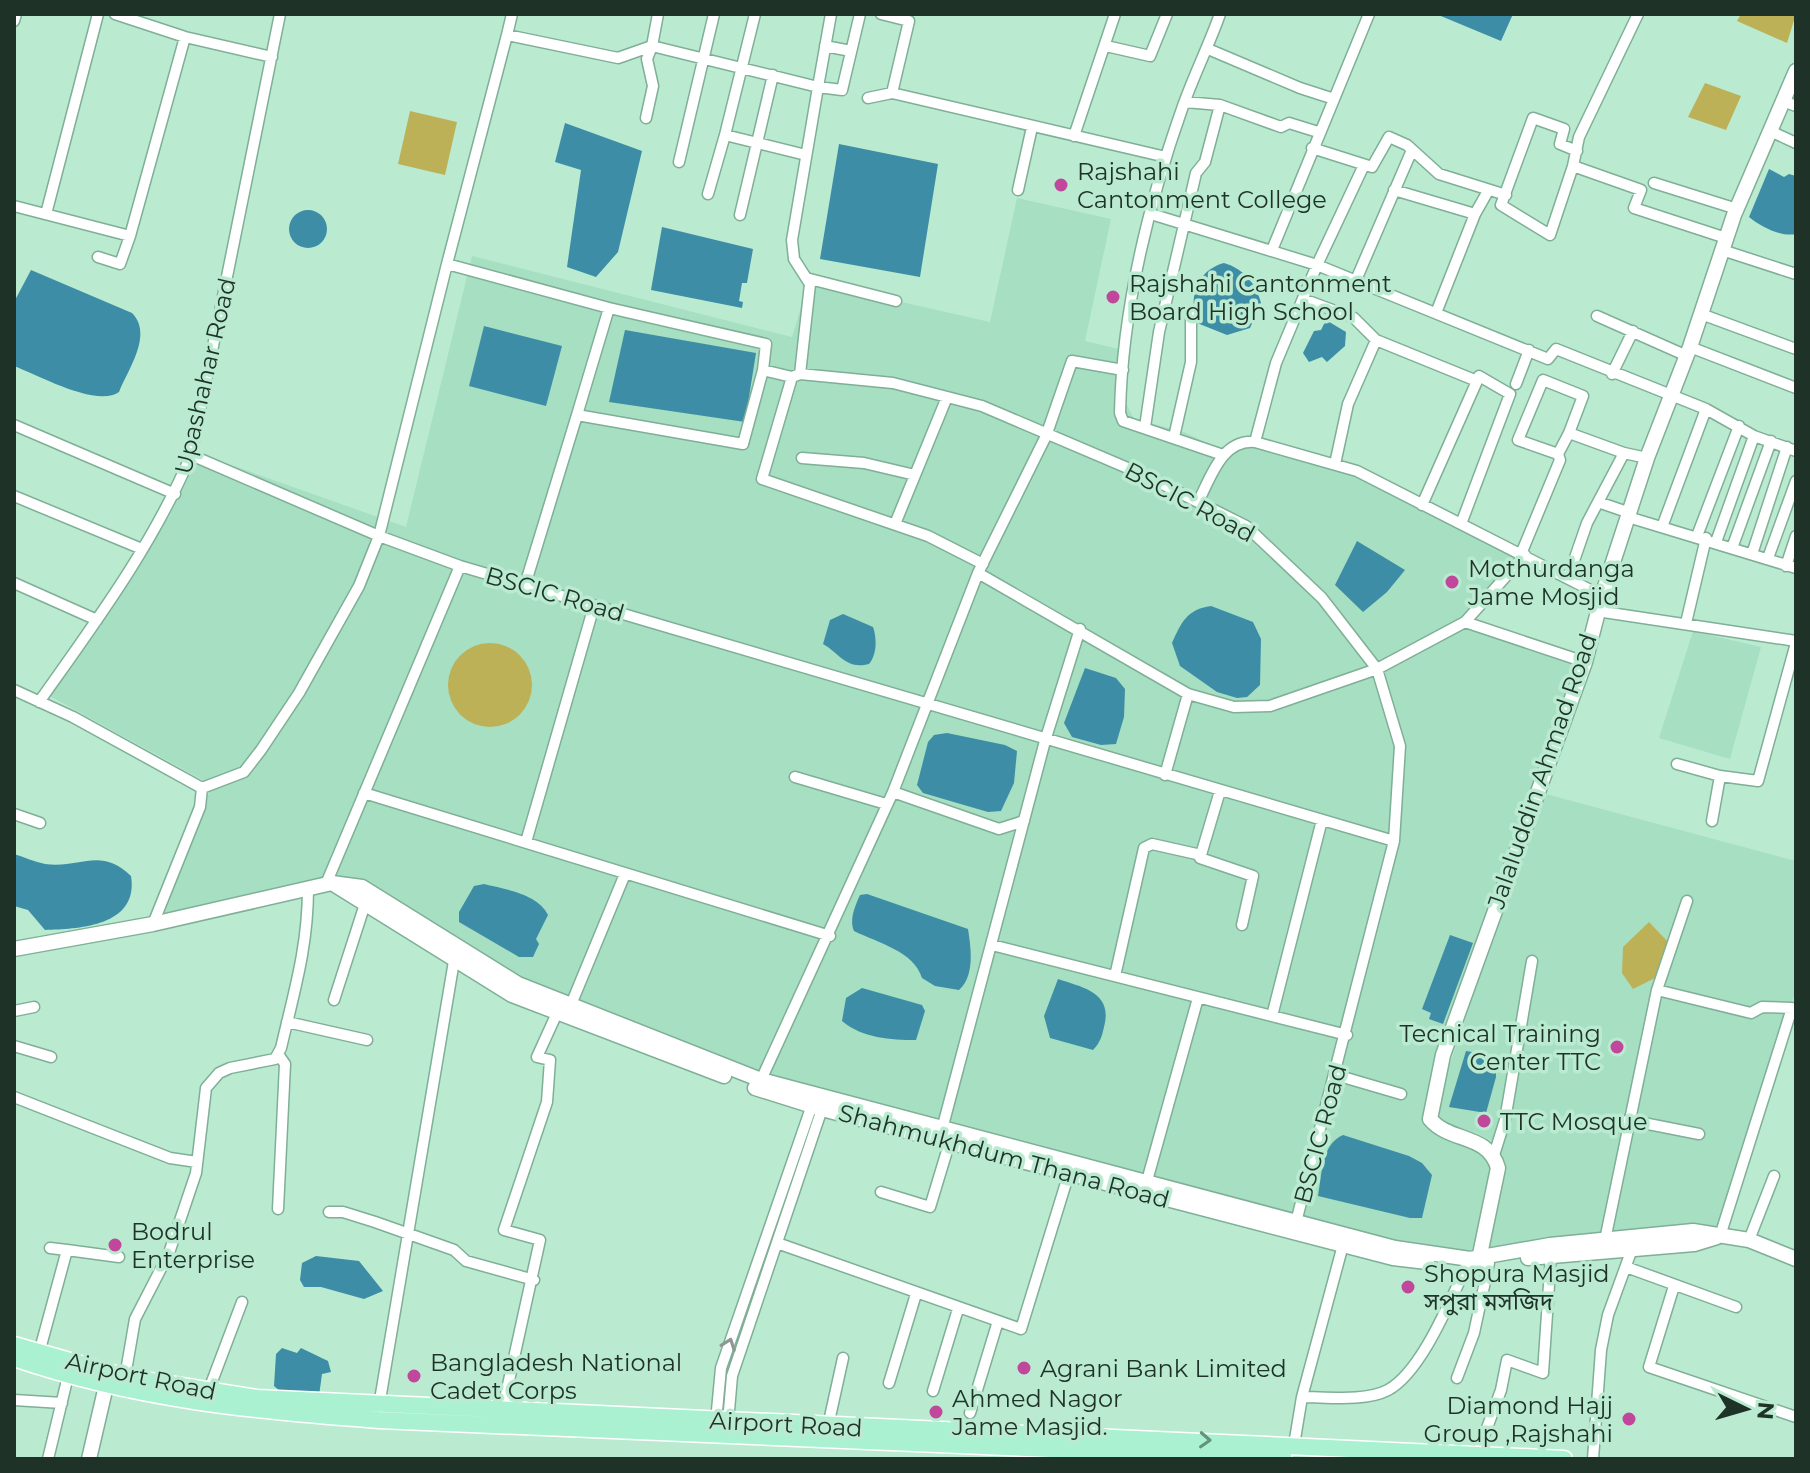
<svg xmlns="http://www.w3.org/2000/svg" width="1810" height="1473" viewBox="0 0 1810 1473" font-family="Montserrat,'Noto Sans Bengali',sans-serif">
	<rect width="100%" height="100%" fill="#baebd1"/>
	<!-- built -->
	<path fill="#a6dfc2" d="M1017 198 1111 219 1085 341 1127 351 1124 399 1134 419 1184 432 1226 452 1258 438 1315 454 1532 554 1472 621 1587 660 1443 1055 1430 1119 1498 1150 1492 1141 1477 1133 1443 1123 1436 1118V1105L1542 793 1796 861V989L1723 1232 1491 1260 1480 1265 762 1088 536 1003 338 886 160 926 212 785 46 694 170 515 200 454 406 527 472 256 792 337 809 281 990 322Z
		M1693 631 1761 647 1730 759 1659 738Z"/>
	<!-- green -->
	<path fill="#bdb157" d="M1741 14H1796L1787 43 1737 21Z
		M1705 83 1741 96 1726 130 1688 117Z
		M410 111 457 122 445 175 398 164Z
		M448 685a42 42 0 1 1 84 0a42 42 0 1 1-84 0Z
		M1649 922 1669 943 1655 978 1633 989 1622 973 1623 947Z"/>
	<!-- water -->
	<path fill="#3e8da6" d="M1436 14H1513L1501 41Z
		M565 123 642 151 618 252 596 277 567 267 581 170 555 162Z
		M839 144 938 164 920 277 820 259Z
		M1769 169 1784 177 1789 174 1796 176V234C1781 237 1761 227 1749 217Z
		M289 229a19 19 0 1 1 38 0a19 19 0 1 1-38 0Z
		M662 227 753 249 747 283H742L739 301 743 302 742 308 651 290Z
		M1224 263C1244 269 1256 283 1261 303L1250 328 1227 335 1197 323C1188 298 1197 270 1224 263Z
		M31 270 132 313C153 334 129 368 119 392 97 408 38 375 14 366V302Z
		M1326 320 1346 332 1345 346 1327 362 1322 357 1309 362 1303 353 1314 331 1321 330Z
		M484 326 562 346 546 406 469 386Z
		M625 330 756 353 745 422 609 402Z
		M1357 541 1405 570 1387 592 1363 612 1335 585Z
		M1211 606 1253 622 1261 639 1260 685 1247 697 1237 698 1217 692 1180 666 1172 643C1181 623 1187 609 1211 606Z
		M843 614 873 627C877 638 877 655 869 664 846 670 839 653 823 644L830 620Z
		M1085 668 1116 678 1125 689 1124 717 1116 744 1101 745 1072 737 1064 723Z
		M947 733 1005 745 1017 751 1014 783 1001 811 988 812 923 793 917 785 928 742 934 735Z
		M14 854C24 857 35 862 45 864 80 869 100 846 131 876 139 926 80 929 45 930L28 910 14 906Z
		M484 884C504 889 538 894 548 915L536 939 539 944 533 957H519L459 922V912L474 886Z
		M867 894 968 929C971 948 975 976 959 990L935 986 922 978C914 951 878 943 854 931 849 920 855 906 860 895Z
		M1450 935 1473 943 1443 1024 1429 1019 1431 1013 1422 1009Z
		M1058 979C1085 988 1113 993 1104 1027 1102 1036 1100 1043 1093 1050L1050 1038 1044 1016Z
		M862 988 922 1005 925 1011 916 1040C891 1040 862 1038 842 1021L846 998Z
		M1466 1051 1484 1054 1496 1061V1077L1486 1113 1449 1107Z
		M1343 1135 1409 1156 1422 1163 1432 1175 1422 1218H1410L1318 1196C1322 1176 1321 1144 1343 1135Z
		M316 1256 359 1261 383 1291 364 1299 321 1287H304L300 1280 302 1263Z
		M282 1348 297 1353 301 1348 328 1361 331 1372 322 1374 319 1396 281 1392 274 1386 276 1354Z"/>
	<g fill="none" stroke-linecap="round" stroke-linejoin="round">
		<!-- street casing -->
		<g stroke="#7faf96" stroke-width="13">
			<path id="street" d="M115 14 185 37 272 57
				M512 14 507 35 618 58 652 46 658 14
				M831 14 818 87 842 90 860 14
				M881 14 909 21 892 93
				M1220 14C1209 45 1194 75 1183 106 1149 202 1122 310 1120 413L1123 421 1223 455
				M1638 14 1579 137 1573 166 1641 190 1634 208 1726 238
				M14 21 16 14
				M825 46 851 51
				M1106 46 1150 56 1167 14
				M1208 49 1300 88 1331 98
				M868 98 892 93 1166 157
				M1783 101 1796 106
				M1185 102 1220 105 1281 127 1289 123 1318 132
				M646 118 653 86 647 59 652 46 818 87 792 240 794 259 810 284 800 374
				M1770 131 1796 143
				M725 135 755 14
				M1074 136 1115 14
				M1312 148 1372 167 1389 137 1407 145 1439 174 1506 195
				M679 162 714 14
				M1573 166 1550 235 1501 205 1533 118 1564 129 1560 144 1577 151
				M1654 183 1737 209
				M1018 190 1032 127
				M1394 190 1475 214
				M708 194 725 135 806 155
				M14 206 130 236 185 37
				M46 214 98 14
				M1151 214 1317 265 1364 165
				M740 215 773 75
				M1272 250 1369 14
				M1722 250 1796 274
				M98 257 120 264 130 236
				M447 264 507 35
				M806 278 896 301
				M1356 280 1412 150
				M1303 299 1354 318 1376 340
				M1436 313 1475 214 1488 191
				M1701 314 1796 349
				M1597 316 1687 356
				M1690 347 1796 388
				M1612 374 1633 331
				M1516 384 1529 350
				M577 415 609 308 766 344 763 370
				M14 425 175 494
				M1145 427 1159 332 1196 173 1205 162 1220 105
				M1174 437 1191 362V316
				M1255 442 1276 363 1317 265 1548 359 1556 349 1706 409 1754 436 1796 451
				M1558 454 1518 440 1543 380 1583 396 1569 433 1624 453 1647 458
				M191 455 379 536 460 566 1394 841
				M802 458 864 463 915 475
				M1335 464 1348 404 1376 340 1477 381 1422 505
				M14 496 142 549
				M1198 502C1211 477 1222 439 1255 442L1357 471 1602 596
				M1598 502 1630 513
				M1628 517 1796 568
				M895 524 947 397
				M1461 524 1510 394 1479 376 1477 381
				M1662 527 1706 409
				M1697 536 1739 426
				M1716 542 1754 436
				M1732 548 1771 441
				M1521 554 1560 460 1558 454 1569 433
				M1752 554 1787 447
				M1768 558 1796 481
				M983 564 928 536 762 479 792 377 800 374 893 383 982 406 1144 475 1246 526 1322 598 1377 669 1400 746 1394 841 1295 1226
				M1786 566 1796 536
				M978 573 1188 694 1234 707 1270 706 1377 669 1465 622 1525 555
				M1568 578 1587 523 1624 453
				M14 583 97 620
				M525 585 577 415 743 444 763 370 792 377
				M1597 611 1796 641
				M1465 622 1585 662
				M1686 623 1706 538
				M14 690 73 717 202 788 200 807 153 924
				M39 702C95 623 153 545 191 455L280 14
				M1677 764 1720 776 1758 781 1796 643
				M1165 775 1188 694
				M795 777 886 804
				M202 788 244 772 261 750 299 693 359 586 379 536 447 264 609 308
				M1220 791 1200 858 1253 876 1242 925
				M893 792 999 829 1024 821
				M364 793 830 936
				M14 814 40 823
				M1712 821 1720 776
				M526 842 594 606
				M326 884 460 566
				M992 945 1347 1035
				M1115 976 1144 848 1152 844 1201 855
				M1657 990 1751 1013 1762 1007 1792 1008 1720 1236
				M334 1000 365 904
				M570 1007 625 874
				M14 1011 34 1007
				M1272 1016 1322 820
				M287 1022 367 1040
				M14 1046 51 1057
				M1336 1075 1401 1094
				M761 1080 893 792 978 573 1046 436 1072 361 1123 370
				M14 1097 170 1158 197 1162
				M1628 1120 1699 1134
				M941 1133 1045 741 1080 629
				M1494 1155 1505 1120 1532 961
				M1145 1188 1198 998
				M881 1192 930 1207 950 1141
				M278 1209 285 1064 278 1054
				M329 1212H343L375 1222 454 1250 466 1261 534 1280
				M1605 1240 1657 990 1687 901
				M1749 1240 1774 1176
				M777 1243 1021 1329 1069 1173
				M67 1250 119 1257
				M1626 1267 1736 1307
				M1674 1286 1649 1367 1796 1417
				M39 1353 67 1250 50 1248
				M125 1377 135 1319 169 1253 196 1173 206 1088 219 1073 230 1068 275 1059 281 1048C294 992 308 947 308 888
				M1457 1378 1474 1333 1489 1263
				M889 1383 916 1294
				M933 1391 958 1309
				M208 1392 242 1302
				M1302 1397 1343 1245
				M14 1400 62 1403
				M379 1406 454 961
				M502 1412 540 1240 504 1230 547 1102 550 1060 537 1057 557 1013
				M970 1413 998 1321
				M716 1421 721 1368 813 1102
				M728 1422 732 1376 824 1103
				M828 1426 843 1358
				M1294 1445 1302 1397C1327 1397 1365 1402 1388 1390 1423 1371 1452 1295 1470 1259
				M1477 1455 1501 1390 1507 1360 1543 1373 1551 1255
				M48 1459 68 1376
				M1593 1459 1601 1350 1608 1315 1632 1249"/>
		</g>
		<!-- secondary casing -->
		<g stroke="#7faf96" stroke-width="17">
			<path id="secondary" d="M332 883 512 995 724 1076
				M14 949 153 924 332 883 362 887 518 984 761 1080 1395 1248 1470 1259 1550 1245 1693 1231 1749 1240 1796 1259
				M755 1088 822 1109 1393 1258 1427 1262
				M1528 1258 1694 1244 1717 1237
				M1478 1264 1498 1168C1488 1133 1450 1143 1430 1119L1443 1055 1585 662 1602 596 1647 458 1690 347 1734 215 1796 71
				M89 1459 106 1386"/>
		</g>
		<!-- primary casing -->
		<g stroke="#fff" stroke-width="19">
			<path id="primary" d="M14 1345 125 1377 257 1398 1564 1459
				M14 1358C133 1399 254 1411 379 1420L1284 1459"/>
		</g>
		<!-- street -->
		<use href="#street" stroke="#fff" stroke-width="10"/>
		<!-- secondary -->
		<use href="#secondary" stroke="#fff" stroke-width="14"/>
		<!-- primary -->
		<use href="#primary" stroke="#a9f1d0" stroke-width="16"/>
	</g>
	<!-- one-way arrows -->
	<defs><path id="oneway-chevron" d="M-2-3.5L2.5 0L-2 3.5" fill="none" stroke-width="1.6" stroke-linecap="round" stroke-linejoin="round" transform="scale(2)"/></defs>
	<use stroke="#8f9894" href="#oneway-chevron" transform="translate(729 1344) rotate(-70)"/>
	<use stroke="#64927c" href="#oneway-chevron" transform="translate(1205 1440) rotate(3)"/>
	<!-- markers -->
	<g fill="#c0479b" stroke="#baebd1" stroke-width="3">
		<circle cx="1061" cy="185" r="8"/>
		<circle cx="1113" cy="297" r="8"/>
		<circle cx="1452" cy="582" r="8"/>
		<circle cx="1617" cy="1047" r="8"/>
		<circle cx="1484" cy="1121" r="8"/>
		<circle cx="115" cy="1245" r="8"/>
		<circle cx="1408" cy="1287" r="8"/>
		<circle cx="1024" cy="1368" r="8"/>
		<circle cx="414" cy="1376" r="8"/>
		<circle cx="936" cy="1412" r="8"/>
		<circle cx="1629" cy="1419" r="8"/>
	</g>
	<g text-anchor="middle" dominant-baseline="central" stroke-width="7" stroke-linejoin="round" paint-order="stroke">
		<!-- poi labels -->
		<g font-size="24" fill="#1f3228" stroke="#baebd1" text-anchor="start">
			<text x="1077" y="171">Rajshahi<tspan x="1077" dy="28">Cantonment College</tspan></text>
			<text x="1129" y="283">Rajshahi Cantonment<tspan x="1129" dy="28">Board High School</tspan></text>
			<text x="1468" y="568">Mothurdanga<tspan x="1468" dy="28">Jame Mosjid</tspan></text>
			<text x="1601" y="1033" text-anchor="end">Tecnical Training<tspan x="1601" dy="28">Center TTC</tspan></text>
			<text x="1500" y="1121">TTC Mosque</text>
			<text x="131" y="1231">Bodrul<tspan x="131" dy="28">Enterprise</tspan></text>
			<text x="1424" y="1273">Shopura Masjid<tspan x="1424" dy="28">সপুরা মসজিদ</tspan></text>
			<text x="430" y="1362">Bangladesh National<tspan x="430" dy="28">Cadet Corps</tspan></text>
			<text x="1040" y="1368">Agrani Bank Limited</text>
			<text x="952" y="1398">Ahmed Nagor<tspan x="952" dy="28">Jame Masjid.</tspan></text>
			<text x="1613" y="1405" text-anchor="end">Diamond Hajj<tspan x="1613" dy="28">Group ,Rajshahi</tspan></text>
		</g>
		<!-- street labels -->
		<g font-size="24" fill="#1f3228" stroke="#baebd1">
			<text transform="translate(205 376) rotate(-77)">Upashahar Road</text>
			<text transform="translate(1190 502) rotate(28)">BSCIC Road</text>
			<text transform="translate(555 594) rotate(16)">BSCIC Road</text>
			<text transform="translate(1542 771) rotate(-71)">Jalaluddin Ahmad Road</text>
			<text transform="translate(1320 1134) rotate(-75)">BSCIC Road</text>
			<text transform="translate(1004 1156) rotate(15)">Shahmukhdum Thana Road</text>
			<text transform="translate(141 1376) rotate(12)">Airport Road</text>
			<text transform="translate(786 1424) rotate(3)">Airport Road</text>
		</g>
	</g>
	<!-- border -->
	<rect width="1810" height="1473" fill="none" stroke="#1f3228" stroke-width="32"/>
	<!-- north arrow -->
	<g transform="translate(1746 1409) rotate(95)" stroke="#baebd1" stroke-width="6" paint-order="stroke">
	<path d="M0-6L14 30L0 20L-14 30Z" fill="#1f3228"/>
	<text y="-12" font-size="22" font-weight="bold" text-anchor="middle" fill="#1f3228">N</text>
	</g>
</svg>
